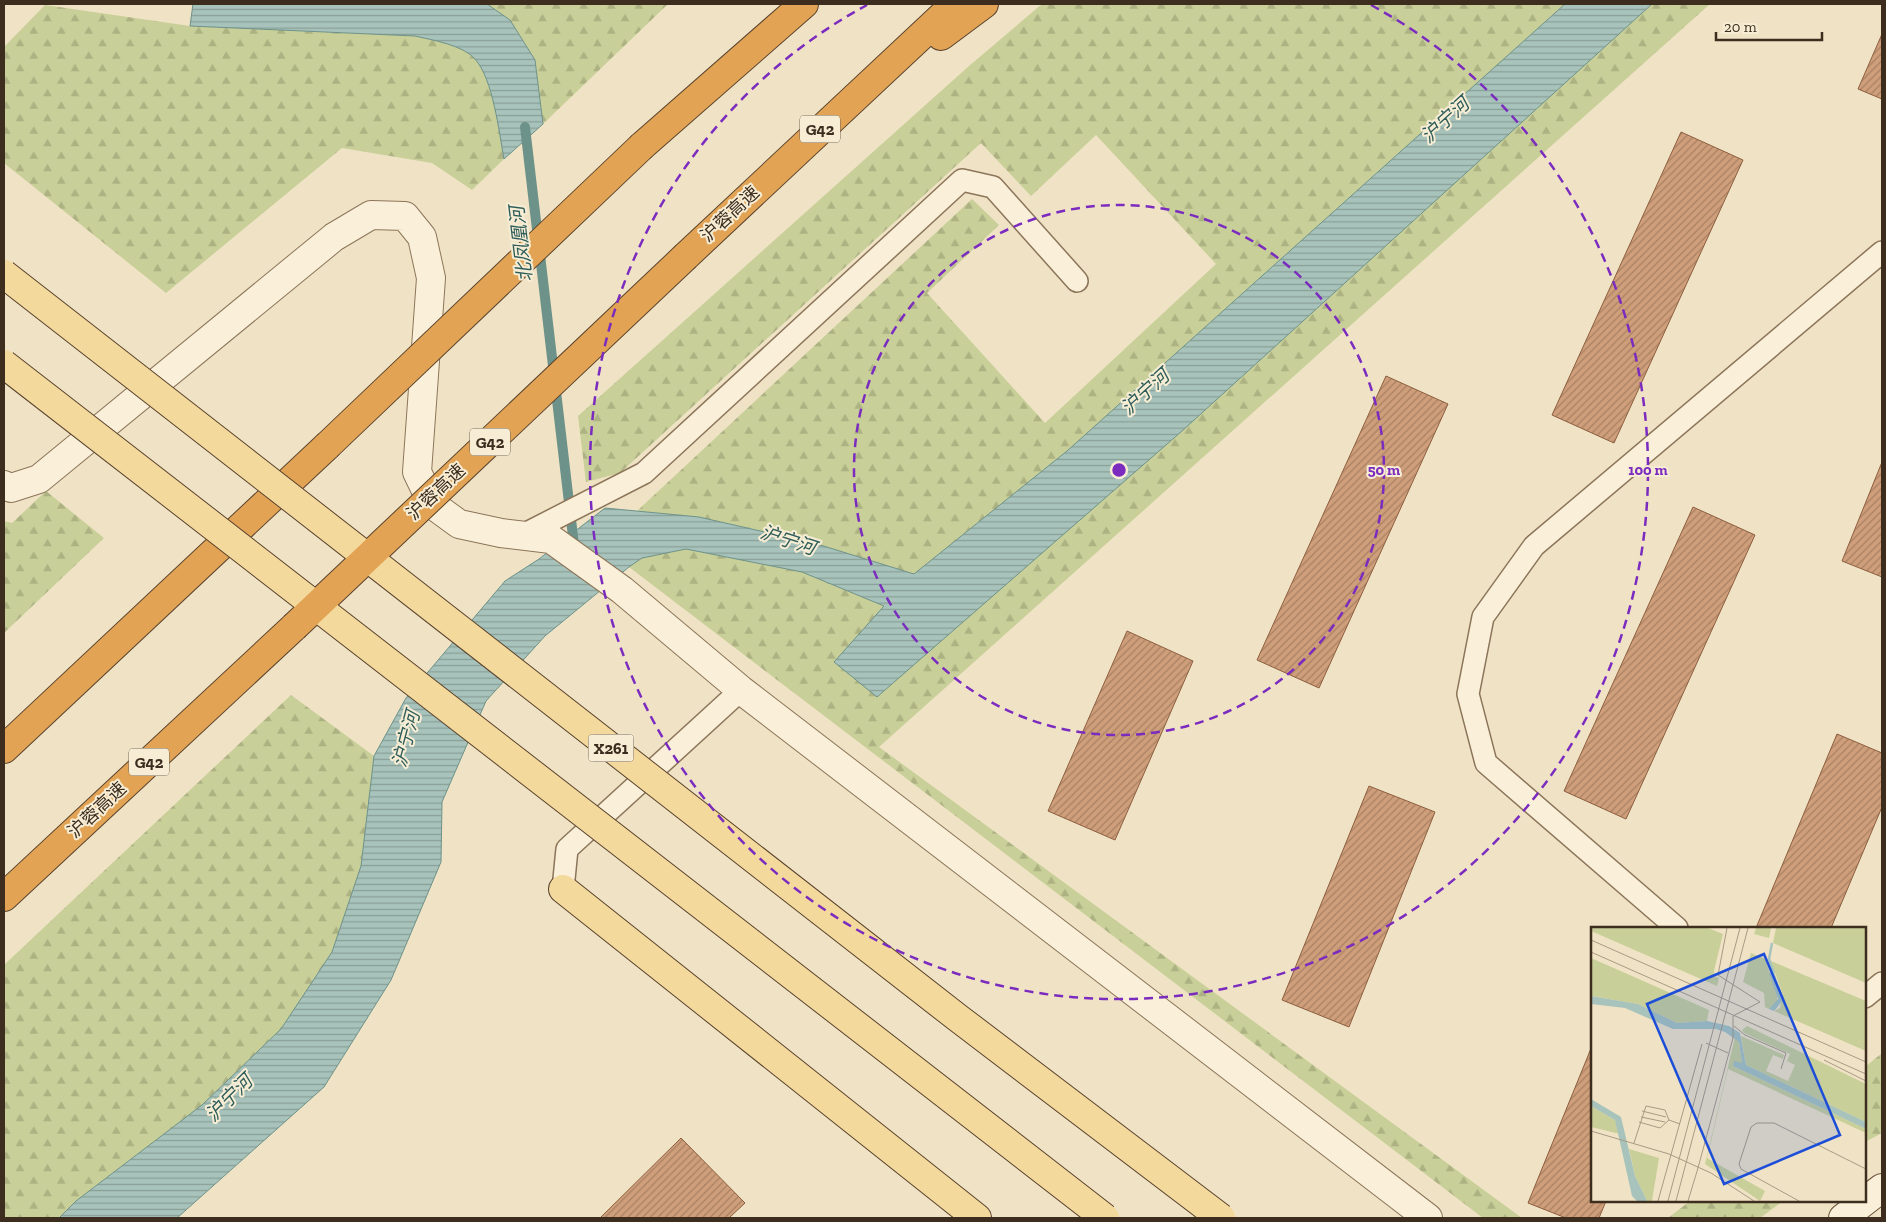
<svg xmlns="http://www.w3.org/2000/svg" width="1886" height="1222" viewBox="0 0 1886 1222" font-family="'Zilla Slab','Noto Sans SC',serif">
	<defs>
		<pattern id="forest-firs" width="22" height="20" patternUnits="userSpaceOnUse" patternTransform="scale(1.25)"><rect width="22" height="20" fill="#c8cf98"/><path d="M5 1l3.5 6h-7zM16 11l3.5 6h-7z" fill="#adb283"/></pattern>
		<pattern id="water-rules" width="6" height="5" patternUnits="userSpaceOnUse" patternTransform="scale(1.25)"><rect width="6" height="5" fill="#a7c3bb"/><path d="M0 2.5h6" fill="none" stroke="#899f97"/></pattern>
		<pattern id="building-hatch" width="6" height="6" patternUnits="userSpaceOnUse" patternTransform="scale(1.25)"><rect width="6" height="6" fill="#cf9e7a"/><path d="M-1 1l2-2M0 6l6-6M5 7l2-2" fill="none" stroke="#a98163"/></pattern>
	</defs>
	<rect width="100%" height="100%" fill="#f0e3c5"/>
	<!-- forest -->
	<path fill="url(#forest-firs)" d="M487 4H668L543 124 535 60 510 20Z
		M1042 4H1565L1067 451 914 574 817 544 699 517 637 511 972 199 999 225 927 293 1045 423 1216 264 1096 135 1031 196 981 143 620 473 586 482 578 416 969 66Z
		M1652 4H1710L879 747 1522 1218H1483L629 567 642 558 686 549 802 572 884 606 877 696 1182 431Z
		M45 5 190 26 415 36C432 40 463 45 475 59 493 79 499 132 504 159L472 190 432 163 342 148 166 293 4 163V47Z
		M46 491 104 538 4 633V521L12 523Z
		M291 695 374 756 361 866 332 952 281 1029 202 1105 76 1201 59 1218H4V965Z
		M1882 1053V1133L1865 1142V1067Z
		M1690 1201H1783L1760 1218H1668Z"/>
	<!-- water -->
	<path fill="url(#water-rules)" stroke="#6d9289" d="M193 4H487L510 20 535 60 543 124 504 159C499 132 493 79 475 59 463 45 432 40 415 36L190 26Z
		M1565 4H1652L1182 431 877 697 834 662 884 606 802 572 686 549 642 558 629 567 545 636 486 701 442 802 441 862 391 980 324 1087 177 1218H59L76 1201 202 1105 281 1029 332 952 361 866 374 756 406 698 505 581 539 559 605 508 699 517 817 544 914 574 1067 451Z"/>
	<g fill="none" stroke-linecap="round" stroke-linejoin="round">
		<!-- stream -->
		<path stroke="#6d9289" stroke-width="10" d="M525 127 574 545"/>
	</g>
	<!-- building -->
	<path fill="url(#building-hatch)" stroke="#8c5e3f" d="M1882 34V99L1858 89Z
		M1681 132 1743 160 1614 443 1552 415Z
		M1386 376 1448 404 1319 688 1257 660Z
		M1882 462V577L1842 561Z
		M1693 507 1755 535 1626 819 1564 791Z
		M1127 631 1193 661 1115 840 1048 811Z
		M1837 734 1882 753V807L1831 928H1756Z
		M1369 786 1435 812 1349 1027 1282 1000Z
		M1592 1046V1201H1606L1599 1218H1566L1528 1203Z
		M681 1138 745 1203 729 1218H600Z"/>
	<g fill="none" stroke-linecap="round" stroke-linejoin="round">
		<!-- lane casing -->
		<g stroke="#8c755a" stroke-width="24">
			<path id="lane" d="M521 536 644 473 962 180 993 187 1077 281
				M563 889 567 849 741 690
				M1677 928 1486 763 1468 694 1483 617 1534 546 1882 252
				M1865 997 1882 983"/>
		</g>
		<!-- street casing -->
		<g stroke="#8c755a" stroke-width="30">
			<path id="street" d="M4 485 11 488 39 479 334 237 371 215 405 216 422 237 431 278 417 472 433 505 459 524 501 533 551 539 622 590 741 690 1428 1218"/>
		</g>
		<!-- secondary casing -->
		<g stroke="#6e563d" stroke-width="30">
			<path id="secondary" d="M1843 1218 1882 1188"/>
		</g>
		<!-- primary casing -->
		<g stroke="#5a432e" stroke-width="30">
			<path id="primary" d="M563 889 977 1218"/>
		</g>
		<!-- highway casing -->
		<g stroke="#5a432e" stroke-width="30">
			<path id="highway" d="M941 36 984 4
				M642 146 804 4
				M686 256 955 4
				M4 749 327 446
				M4 897 294 627"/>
		</g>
		<!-- lane -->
		<use href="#lane" stroke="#faf0d9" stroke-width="21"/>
		<!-- street -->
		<use href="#street" stroke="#faf0d9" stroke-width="28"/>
		<!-- secondary -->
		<use href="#secondary" stroke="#faf0d9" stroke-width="28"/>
		<!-- primary -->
		<use href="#primary" stroke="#f4d99c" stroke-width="28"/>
		<!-- highway -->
		<use href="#highway" stroke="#e2a454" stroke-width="28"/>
		<!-- primary-bridge casing -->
		<g stroke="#5a432e" stroke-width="30" stroke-linecap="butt">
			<path id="primary-bridge" d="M4 274 958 1018 1221 1218
				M4 364 1105 1218"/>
		</g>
		<!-- highway-bridge casing -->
		<g stroke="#5a432e" stroke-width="30" stroke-linecap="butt">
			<path id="highway-bridge" d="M327 446 642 146
				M294 627 686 256"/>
		</g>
		<!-- primary-bridge -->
		<use href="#primary-bridge" stroke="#f4d99c" stroke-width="28"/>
		<!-- highway-bridge -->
		<use href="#highway-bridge" stroke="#e2a454" stroke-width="28"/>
	</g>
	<!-- distance rings -->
	<g fill="none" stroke="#7b2cbf" stroke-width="2.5" stroke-dasharray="9 6">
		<circle cx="1119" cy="470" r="265"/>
		<path d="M1371 5A529 529 0 1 1 867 5"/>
	</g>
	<g text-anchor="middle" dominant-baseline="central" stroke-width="4" stroke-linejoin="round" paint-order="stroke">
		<!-- shield labels -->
		<g fill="#f7edd5" stroke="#746756" stroke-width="1">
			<rect x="800" y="115.5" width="40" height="27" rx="4"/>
			<rect x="470" y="428.5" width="40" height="27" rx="4"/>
			<rect x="588.5" y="734.5" width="45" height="27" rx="4"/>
			<rect x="129" y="748.5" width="40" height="27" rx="4"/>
		</g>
		<g font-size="16" font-weight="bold" fill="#3c2d1f">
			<text x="820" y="129">G42</text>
			<text x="490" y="442">G42</text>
			<text x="611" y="748">X261</text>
			<text x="149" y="762">G42</text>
		</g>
		<!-- street labels -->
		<g font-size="18" fill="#3c2d1f" stroke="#f7edd5">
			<text transform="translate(730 214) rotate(-43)">沪蓉高速</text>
			<text transform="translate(436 492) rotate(-43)">沪蓉高速</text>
			<text transform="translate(97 810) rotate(-43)">沪蓉高速</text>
		</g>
		<!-- water labels -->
		<g font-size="19" font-style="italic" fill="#2d5c59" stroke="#f7edd5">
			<text transform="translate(1445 120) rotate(-42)">沪宁河</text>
			<text transform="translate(521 244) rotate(-97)">北凤凰河</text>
			<text transform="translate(1145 392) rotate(-42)">沪宁河</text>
			<text transform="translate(788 540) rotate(18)">沪宁河</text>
			<text transform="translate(406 739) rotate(-75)">沪宁河</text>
			<text transform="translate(229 1098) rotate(-45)">沪宁河</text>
		</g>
	</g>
	<!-- overview -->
	<g transform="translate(1591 927)">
		<rect width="275" height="275" fill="#f0e3c5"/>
		<path d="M0 179 24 193 29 207 0 200ZM38 222 68 231 61 274H56L44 249Z" fill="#c8cf98"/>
		<path d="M0 1H117L132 7 123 44V49L128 51 126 59 0 4ZM165 1H180L178 11 163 7ZM185 1H275V56L182 16ZM160 26 174 32 186 68V75L178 82 174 80 173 66 152 55ZM0 31 118 83 116 94 86 96 47 77 0 69ZM180 34 275 74V124L183 84 189 81 192 68ZM156 99 275 157V195L155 138 150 109 193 128 192 132 182 128 175 144 197 154 204 138 196 134 199 127 153 106 151 103ZM144 110 148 115 151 136 142 139 275 202V206L137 142 116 231 174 264 169 274 114 237Z" fill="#c8cf98"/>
		<path d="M183 45 193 72 183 84 178 82 187 72 178 46ZM0 69 47 77 86 96 116 94 138 99 149 106 155 138 275 195V202L142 139 143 134 151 136 148 115 134 105 125 102H82L34 81 0 77ZM0 172 30 190 44 249 56 274H46L41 269 24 193 0 179Z" fill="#a7c3bb"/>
		<path fill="none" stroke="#a7c3bb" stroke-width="2.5" d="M181 16 178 32 183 46"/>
		<path fill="none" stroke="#a89a83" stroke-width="1" d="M0 13 275 135M0 25 275 147M143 99 154 108 195 126 190 142M115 116 137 126M233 133 275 154M51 184 75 190M50 190 74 195M48 195 69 201 78 193M0 204 78 227 120 246 163 274M43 216 55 179 74 183 78 193 89 197M107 241 142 111V89L169 75 127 48 136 1M67 274 111 117M77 274 149 1M85 274 157 1M97 274 107 241M208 274 150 242 148 237 160 200 166 196H183L275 242"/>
		<path fill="#1d4ed8" fill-opacity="0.15" stroke="#1d4ed8" stroke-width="2.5" d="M173 27 249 208 133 257 56 77Z"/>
		<rect width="275" height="275" fill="none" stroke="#3c2d1f" stroke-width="2.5"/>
	</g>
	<circle cx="1119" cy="470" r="8" fill="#7b2cbf" stroke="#f7edd5" stroke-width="2.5"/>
	<g font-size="15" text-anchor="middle" font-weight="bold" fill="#7b2cbf" stroke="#f7edd5" stroke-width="4" stroke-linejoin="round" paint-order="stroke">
		<text x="1384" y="475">50 m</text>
		<text x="1648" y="475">100 m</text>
	</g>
	<!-- border -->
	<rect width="1886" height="1222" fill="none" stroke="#3c2d1f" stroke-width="10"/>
	<!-- scale -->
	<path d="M1716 32v8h106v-8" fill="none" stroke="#3c2d1f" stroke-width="2.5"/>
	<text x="1724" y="32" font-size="15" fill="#3c2d1f" stroke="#f7edd5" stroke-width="4" paint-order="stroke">20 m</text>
</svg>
